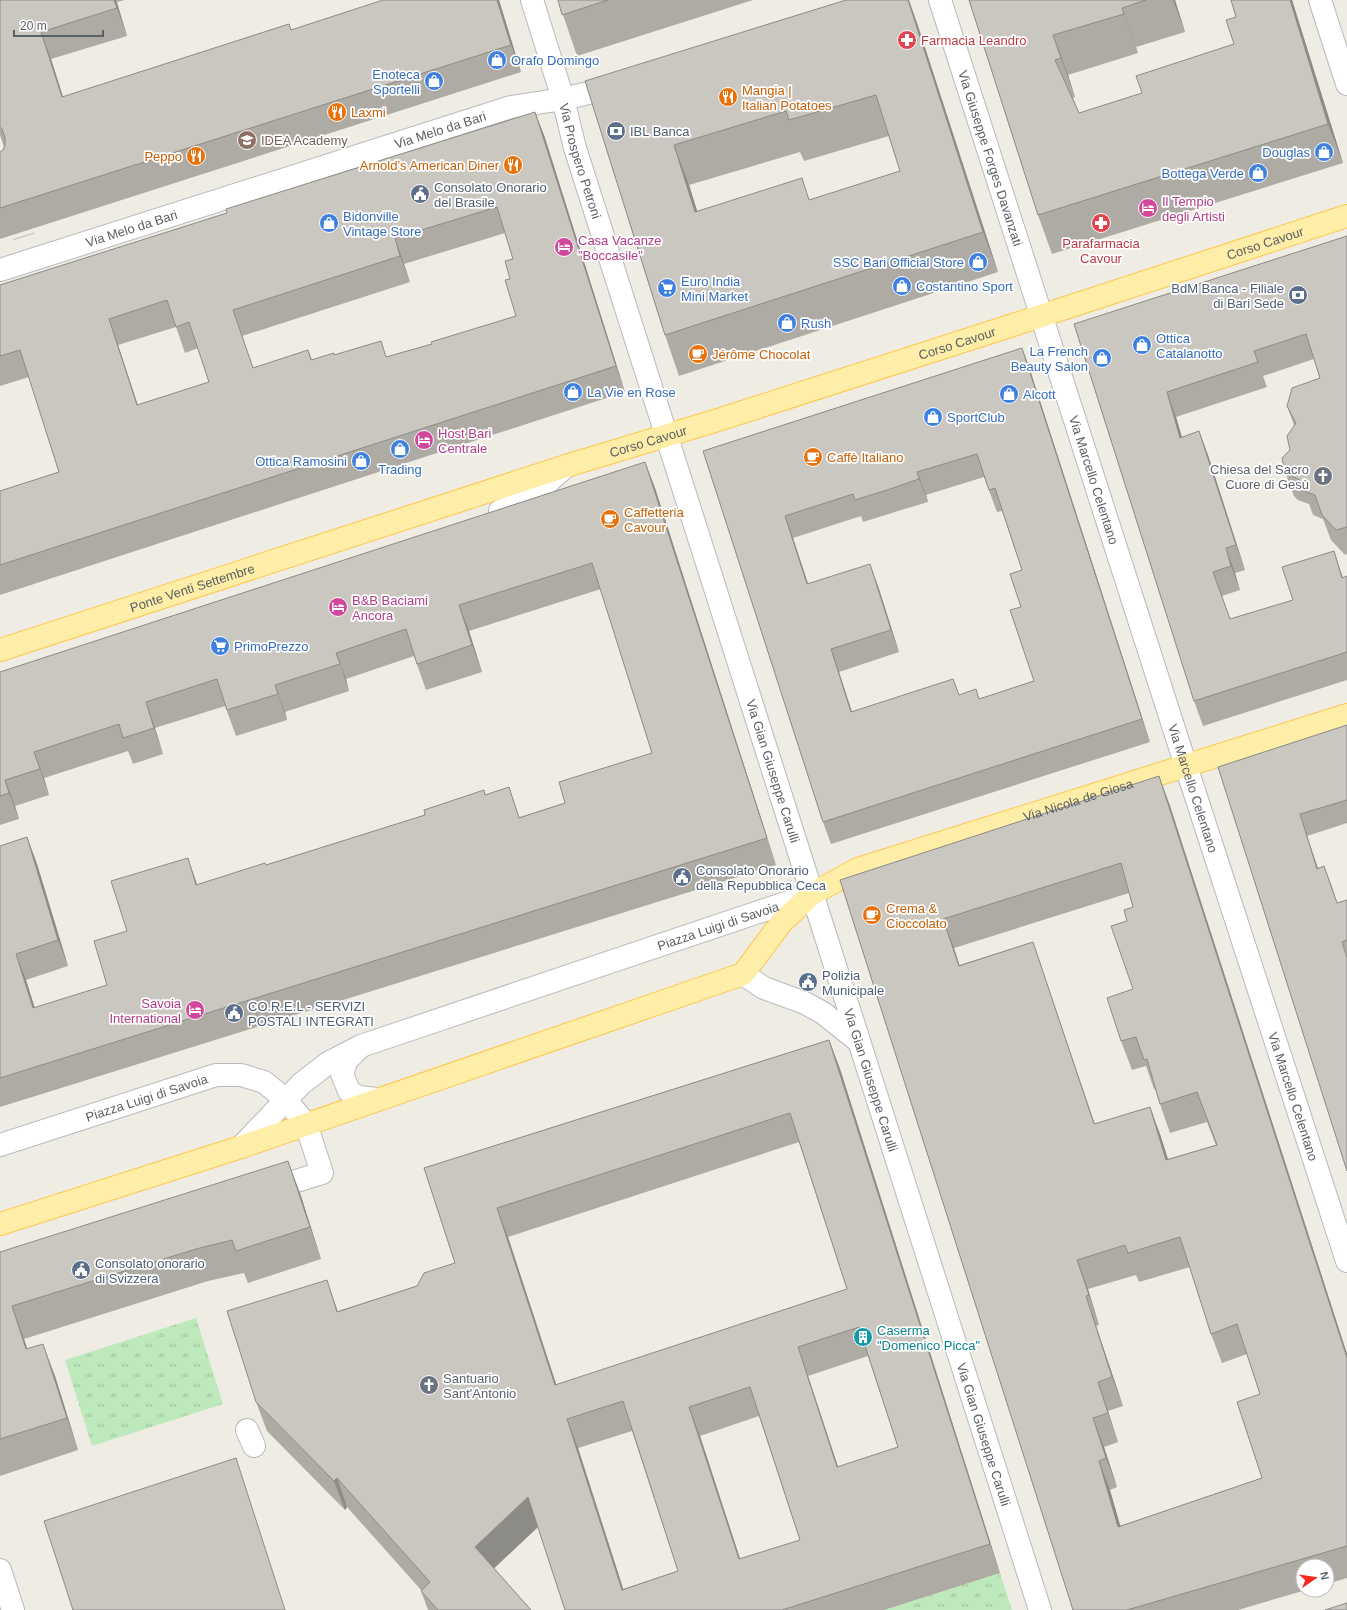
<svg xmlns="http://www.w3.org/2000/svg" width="1347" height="1610" viewBox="0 0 1347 1610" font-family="Helvetica,sans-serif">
	<defs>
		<pattern id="park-tufts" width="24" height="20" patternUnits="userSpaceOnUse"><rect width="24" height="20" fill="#bee9bd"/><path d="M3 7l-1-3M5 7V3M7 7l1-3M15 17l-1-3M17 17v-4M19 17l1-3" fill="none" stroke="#9dc09d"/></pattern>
	</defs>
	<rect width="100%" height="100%" fill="#efece3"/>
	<!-- park -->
	<path fill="url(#park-tufts)" d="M196 1318 223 1404 92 1446 65 1360Z
		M1000 1573 1012 1610H884Z"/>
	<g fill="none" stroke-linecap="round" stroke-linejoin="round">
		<!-- minor-tunnel -->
		<path stroke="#cac9c4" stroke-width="22" stroke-dasharray="22 11" stroke-linecap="butt" d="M14 204 24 237"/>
		<!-- minor casing -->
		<g stroke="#b6babf" stroke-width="24">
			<g id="minor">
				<path id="s1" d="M532 0 563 99 575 148C731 635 884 1123 1040 1610"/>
				<path id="s2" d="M940 0 1186 766 1347 1261"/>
				<path d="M1320 0 1347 84"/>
				<path id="s3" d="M0 270 511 107 563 99 618 86"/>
				<path d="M500 511 528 500 566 466"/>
				<path d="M743 974 764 988 805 1003 823 1013 857 1040"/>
				<path d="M359 1048 347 1060 342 1074 349 1091 358 1097 377 1099"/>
				<path id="s4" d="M0 1145 216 1075H241L264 1082 285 1099 306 1124 322 1173 267 1190"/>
				<path id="s5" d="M241 1147 301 1084 328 1063 361 1046 812 894"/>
				<path d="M247 1430 254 1446"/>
				<path d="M0 1570 13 1610"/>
			</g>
		</g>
		<!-- major casing -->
		<g stroke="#ffc74d" stroke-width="24">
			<g id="major">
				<path id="s6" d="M0 650 566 466 721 419 1013 325 1347 216"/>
				<path id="s7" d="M0 1224 241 1147 743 974 781 923 812 894 858 869 1347 715"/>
			</g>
		</g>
		<!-- minor -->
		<use href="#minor" stroke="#fff" stroke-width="22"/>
		<!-- major -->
		<use href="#major" stroke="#ffeea8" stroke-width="22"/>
	</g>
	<!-- wall -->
	<path fill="#aeaba5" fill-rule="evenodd" d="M0 0H125L117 2 127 36 51 59 63 97 289 24 291 30 499 0 521 72 0 239V152L3 150 4 147 0 135Z
		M558 0H753L577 56Z
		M969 0H1175L1185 32 1136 47 1138 53 1068 75 1075 97 1073 98 1079 113 1142 93 1234 44 1236 17 1231 0H1292L1343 163 1052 254 1038 215Z
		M917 23 998 272 679 376 665 335 585 81ZM889 136 900 171 810 200 697 211 689 185 800 152 804 161Z
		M535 112 545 138 625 392 0 595V491L59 472 29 377 0 386V285L227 213ZM505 233 513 259 510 279 516 316 432 344 387 357 335 355 312 360 308 350 253 368 242 336 410 282 404 264ZM176 327 185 353 198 348 209 382 138 405 118 345Z
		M1347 236V554L1345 555 1331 540 1323 519 1313 515 1309 504 1298 500 1294 496 1285 472 1290 450 1294 425 1287 406 1320 378 1314 359 1263 376 1267 387 1176 417 1182 437 1199 431 1208 455 1245 570 1235 573 1240 590 1222 596 1230 619 1293 600 1347 576V680L1203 726 1194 701 1074 324Z
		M1022 348 1030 370 1150 742 831 844 823 822 703 451ZM984 477 997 512 1002 511 1022 570 1021 607 1034 681 980 699 959 695 852 712 839 672 899 652 878 586 808 583 793 538 861 516 863 522 898 511 928 502 926 495Z
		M645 462 655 488 776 865 0 1107V846L27 837 37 864 68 966 26 980 35 1008 107 985 127 931 197 885 266 865 425 815 485 795 520 817 565 803 652 753 601 589 469 631 482 672 426 690 414 656 346 679 349 691 285 712 287 720 236 736 225 706 155 728 163 754 133 764 128 751 44 778 49 795 15 806 19 819 0 825V672Z
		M1347 725V823L1307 836 1318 868 1324 866 1337 903 1347 900V1171L1218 767Z
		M1159 776 1170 806 1347 1354V1578L1327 1584V1566H1303V1590H1306L1238 1610H1073L840 880ZM1129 893 1133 907 1127 921 1133 989 1121 1041 1132 1070 1146 1066 1154 1089H1155L1160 1104 1170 1133 1207 1122 1216 1145 1168 1159 1161 1137 1150 1107 1095 1124 1043 972 1033 942 959 965 954 948ZM1190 1267 1211 1334 1222 1363 1247 1354 1260 1394 1262 1478 1120 1526 1110 1490 1117 1487 1104 1447 1118 1442 1108 1411 1123 1406 1096 1326 1099 1325 1088 1289 1136 1275 1139 1282Z
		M829 1040 840 1069 1000 1573 884 1610H565L538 1527 494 1568 531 1610H428L421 1591H422L347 1507 345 1510 267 1431 256 1402 338 1311 417 1286 455 1263 424 1168ZM799 1142 847 1289 556 1385 508 1237ZM868 1356 898 1447 838 1467 808 1376ZM759 1416 800 1540 740 1559 700 1436ZM632 1431 678 1571 623 1589 578 1448Z
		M300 1193 321 1259 248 1283 244 1273 208 1281 24 1339 27 1349 55 1376 78 1450 0 1476V1252Z"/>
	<!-- shaded-wall -->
	<path fill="#8d8b86" d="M114 0H116L127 36 117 8Z
		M497 0H499L521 72 511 45Z
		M908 0H909L917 23 998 272 983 232Z
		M1173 0H1175L1185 32Z
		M1290 0H1292L1343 163 1328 124Z
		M1122 8 1136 47 1138 53 1124 14Z
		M41 32 51 59 72 125 62 97Z
		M1053 35 1068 75 1075 97 1061 58Z
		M535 112 545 138 625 392 616 366Z
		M674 145 689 185 710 252 695 212Z
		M395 238 404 264 410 282 400 256Z
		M109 319 118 345 146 431 137 405Z
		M1022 348 1030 370 1150 742 1142 719Z
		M1167 392 1176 417 1189 462 1180 438Z
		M1199 431 1208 455 1245 570 1236 545Z
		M645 462 655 488 776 865 767 838Z
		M917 472 926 495 928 502 919 479Z
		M785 516 793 538 815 606 807 584Z
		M1226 548 1235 573 1240 590 1231 566Z
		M1334 551 1347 590 1342 578Z
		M870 564 878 586 899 652 891 630Z
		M459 605 469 631 482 672 472 645Z
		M831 649 839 672 859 734 851 712Z
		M336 653 346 679 349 691 340 664Z
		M275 685 285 712 287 720 278 694Z
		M146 702 155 728 163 754 154 728Z
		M34 752 44 778 49 795 40 769Z
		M1159 776 1170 806 1347 1354V1358Z
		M5 780 15 806 19 819 9 793Z
		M509 787 518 814 529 844 519 818Z
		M1300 814 1307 836 1325 890 1317 869Z
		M27 837 37 864 68 966 58 940Z
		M188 858 197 884 205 911 196 885Z
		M1324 866 1332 887 1344 924 1337 903Z
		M943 919 954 948 969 995 959 966Z
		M1033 942 1043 972 1104 1154 1094 1124Z
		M16 954 26 980 43 1035 33 1008Z
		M829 1040 840 1069 1000 1573 990 1544Z
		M1150 1107 1161 1137 1177 1189 1166 1160Z
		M288 1161 300 1193 321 1259 310 1227Z
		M497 1208 508 1237 566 1414 555 1385Z
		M1077 1260 1088 1289 1099 1325 1089 1295Z
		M327 1280 337 1309 347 1341 337 1312Z
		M1086 1296 1096 1326 1123 1406 1112 1377Z
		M12 1306 24 1339 38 1382 26 1349Z
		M43 1344 55 1376 78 1450 67 1418Z
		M798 1347 808 1376 848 1497 837 1467Z
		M1098 1382 1108 1411 1118 1442 1108 1413Z
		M689 1407 700 1436 750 1589 739 1559Z
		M1093 1418 1104 1447 1117 1487 1106 1458Z
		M567 1419 578 1448 630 1610 622 1590Z
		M1099 1461 1110 1490 1129 1556 1118 1527Z
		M337 1478 347 1507 345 1510 334 1481Z
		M528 1497 539 1526 486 1576 475 1547Z"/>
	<!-- building -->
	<path fill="#cac7c0" stroke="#8d8b86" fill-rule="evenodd" d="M0 0H114L117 8 41 32 62 97 289 24 291 30 383 0H497L511 45 0 208V152L3 150 5 145V138L2 129 0 127Z
		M558 0H608L562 15Z
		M846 0H908L983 232 665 335 585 81ZM876 95 900 171 809 200 802 178 695 212 674 145 786 111 789 120Z
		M969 0H1146L1122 8 1124 14 1053 35 1061 58 1055 60 1079 113 1142 93 1136 76 1234 44 1226 20 1236 17 1231 0H1290L1328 124 1038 215Z
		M535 112 616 366 0 565V491L59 472 20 350 0 356V285L227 213 226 209ZM497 207 513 259 505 261 510 279 505 280 516 316 431 342 432 344 386 357 381 341 334 355V353L311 360 308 350 253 368 233 310 400 256 395 238ZM167 300 176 327 189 322 209 382 137 405 109 319Z
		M1347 236V527L1336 530 1322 515 1315 495 1304 491 1300 480 1289 475 1285 472 1282 458 1290 450 1287 436 1296 423 1287 406 1292 388 1320 378 1306 334 1254 351 1258 362 1167 392 1180 438 1199 431 1236 545 1226 548 1231 566 1213 572 1230 619 1293 600 1282 567 1334 551 1342 578 1347 576V652L1194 701 1074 324Z
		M1022 348 1142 719 823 822 703 451ZM977 454 989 490 995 488 1022 570 1010 574 1021 607 1010 610 1034 681 979 699 976 689 959 695 953 679 851 712 831 649 891 630 870 564 807 584 785 516 853 494 855 500 890 489 919 479 917 472Z
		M645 462 767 838 0 1078V846L27 837 58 940 16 954 33 1008 107 985 94 941 127 931 111 881 188 858 196 885 265 863 266 865 425 815 424 810 484 790 485 795 509 787 519 818 565 803 559 782 652 753 592 563 459 605 472 645 417 664 406 629 336 653 340 664 275 685 278 694 227 710 217 679 146 702 154 728 123 738 119 724 34 752 40 769 5 780 9 793 0 796V672Z
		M1347 725V800L1300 814 1317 869 1324 866 1337 903 1347 900V940L1342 942 1347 958V1171L1218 767Z
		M1159 776 1347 1358V1546L1127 1610H1073L840 880ZM1121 863 1133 907 1124 910 1127 921 1111 926 1133 989 1107 998 1121 1041 1136 1037 1144 1060 1147 1059 1160 1104 1197 1092 1217 1145 1166 1160 1150 1107 1094 1124 1033 942 959 966 943 919ZM1180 1237 1211 1334 1237 1324 1260 1394 1237 1402 1262 1478 1118 1527 1099 1461 1106 1458 1093 1418 1108 1413 1098 1382 1112 1377 1086 1296 1089 1295 1077 1260 1125 1245 1128 1253Z
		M829 1040 990 1544 782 1610H565L528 1497 475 1547 531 1610H438L421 1591 430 1582 337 1478 334 1481 256 1402 227 1311 327 1280 337 1312 417 1286 424 1273 455 1263 424 1168ZM790 1113 847 1289 555 1385 497 1208ZM859 1327 898 1447 837 1467 798 1347ZM750 1387 800 1540 739 1559 689 1407ZM623 1401 678 1571 622 1590 567 1419Z
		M288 1161 310 1227 236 1251 232 1240 196 1249 12 1306 26 1349 43 1344 67 1418 0 1439V1252Z
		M236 1458 285 1610H73L44 1521Z
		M1347 1603V1610H1325Z"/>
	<!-- icons -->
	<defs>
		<g id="pharmacy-disc" transform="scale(1)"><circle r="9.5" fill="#e0444e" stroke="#fff"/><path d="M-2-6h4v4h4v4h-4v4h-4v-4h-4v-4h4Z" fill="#fff"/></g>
		<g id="shop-disc" transform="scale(1)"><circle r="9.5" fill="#3f7fe0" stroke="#fff"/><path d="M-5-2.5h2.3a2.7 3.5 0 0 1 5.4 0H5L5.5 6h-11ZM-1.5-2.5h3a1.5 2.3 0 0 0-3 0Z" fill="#fff"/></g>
		<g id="restaurant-disc" transform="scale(1)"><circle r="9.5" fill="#e8710a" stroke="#fff"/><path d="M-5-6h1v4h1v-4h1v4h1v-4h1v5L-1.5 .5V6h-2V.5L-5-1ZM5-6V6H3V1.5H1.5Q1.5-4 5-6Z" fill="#fff"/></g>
		<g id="bank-disc" transform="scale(1)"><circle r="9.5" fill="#5c6f8a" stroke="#fff"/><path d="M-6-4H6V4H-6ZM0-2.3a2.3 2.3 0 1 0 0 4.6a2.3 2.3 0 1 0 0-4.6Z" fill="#fff"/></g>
		<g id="university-disc" transform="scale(1)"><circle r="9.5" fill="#8d6e63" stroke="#fff"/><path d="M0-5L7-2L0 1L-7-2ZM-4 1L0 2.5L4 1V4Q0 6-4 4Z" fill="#fff"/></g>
		<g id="civic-disc" transform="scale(1)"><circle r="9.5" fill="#5c6f8a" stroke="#fff"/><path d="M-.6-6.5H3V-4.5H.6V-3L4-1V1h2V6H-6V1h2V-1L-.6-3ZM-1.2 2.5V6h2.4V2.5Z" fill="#fff"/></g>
		<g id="hotel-disc" transform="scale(1)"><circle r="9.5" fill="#d1479c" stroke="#fff"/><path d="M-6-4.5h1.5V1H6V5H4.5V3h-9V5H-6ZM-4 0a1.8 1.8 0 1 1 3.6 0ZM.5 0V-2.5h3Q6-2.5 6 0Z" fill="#fff"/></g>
		<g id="supermarket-disc" transform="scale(1)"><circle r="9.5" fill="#3f7fe0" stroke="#fff"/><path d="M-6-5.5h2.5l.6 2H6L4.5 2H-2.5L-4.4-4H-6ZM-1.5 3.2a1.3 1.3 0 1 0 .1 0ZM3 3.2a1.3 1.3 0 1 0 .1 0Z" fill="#fff"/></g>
		<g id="cafe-disc" transform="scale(1)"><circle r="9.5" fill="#e8710a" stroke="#fff"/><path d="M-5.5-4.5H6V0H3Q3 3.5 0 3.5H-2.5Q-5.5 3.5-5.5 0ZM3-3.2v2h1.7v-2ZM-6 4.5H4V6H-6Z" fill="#fff"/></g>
		<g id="church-disc" transform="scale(1)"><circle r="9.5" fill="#6b7280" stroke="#fff"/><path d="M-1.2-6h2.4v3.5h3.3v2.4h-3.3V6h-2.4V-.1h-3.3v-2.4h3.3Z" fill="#fff"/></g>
		<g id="building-disc" transform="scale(1)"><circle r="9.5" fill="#0f9aa8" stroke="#fff"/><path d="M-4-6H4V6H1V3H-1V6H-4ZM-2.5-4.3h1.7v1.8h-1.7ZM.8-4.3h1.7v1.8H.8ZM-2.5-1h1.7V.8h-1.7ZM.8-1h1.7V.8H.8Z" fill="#fff"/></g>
	</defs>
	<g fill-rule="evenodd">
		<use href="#pharmacy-disc" x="907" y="40"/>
		<use href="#shop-disc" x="497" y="60"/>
		<use href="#shop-disc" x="434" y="81"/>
		<use href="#restaurant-disc" x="728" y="97"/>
		<use href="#restaurant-disc" x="337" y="112"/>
		<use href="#bank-disc" x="616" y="131"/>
		<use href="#university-disc" x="247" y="140"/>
		<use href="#shop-disc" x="1324" y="152"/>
		<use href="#restaurant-disc" x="196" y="156"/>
		<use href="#restaurant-disc" x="513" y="165"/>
		<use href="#shop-disc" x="1258" y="173"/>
		<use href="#civic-disc" x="420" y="194"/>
		<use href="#hotel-disc" x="1148" y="208"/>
		<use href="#shop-disc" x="329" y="223"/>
		<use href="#pharmacy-disc" x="1101" y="223"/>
		<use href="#hotel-disc" x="564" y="247"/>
		<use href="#shop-disc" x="978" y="262"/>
		<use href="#shop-disc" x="902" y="286"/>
		<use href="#supermarket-disc" x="667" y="288"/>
		<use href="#bank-disc" x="1298" y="295"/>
		<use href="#shop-disc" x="787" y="323"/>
		<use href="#shop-disc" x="1142" y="345"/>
		<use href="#cafe-disc" x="698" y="354"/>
		<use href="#shop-disc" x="1102" y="358"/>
		<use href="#shop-disc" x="573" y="392"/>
		<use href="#shop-disc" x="1009" y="394"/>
		<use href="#shop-disc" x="933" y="417"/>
		<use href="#hotel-disc" x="424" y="440"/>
		<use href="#shop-disc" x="400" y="449"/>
		<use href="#cafe-disc" x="813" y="457"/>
		<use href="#shop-disc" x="361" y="461"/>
		<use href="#church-disc" x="1323" y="476"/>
		<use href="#cafe-disc" x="610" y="519"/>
		<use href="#hotel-disc" x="338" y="607"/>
		<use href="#supermarket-disc" x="220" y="646"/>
		<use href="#civic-disc" x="682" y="877"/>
		<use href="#cafe-disc" x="872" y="915"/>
		<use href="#civic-disc" x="808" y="982"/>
		<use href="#hotel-disc" x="195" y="1010"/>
		<use href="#civic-disc" x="234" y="1013"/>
		<use href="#civic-disc" x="81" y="1270"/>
		<use href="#building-disc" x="863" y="1337"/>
		<use href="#church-disc" x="429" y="1385"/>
	</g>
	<g text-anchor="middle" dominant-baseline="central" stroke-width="3.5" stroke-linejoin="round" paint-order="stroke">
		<!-- health labels -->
		<g font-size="13" fill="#be3a42" stroke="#fff" text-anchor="start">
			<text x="921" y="40">Farmacia Leandro</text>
			<text x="1101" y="243" text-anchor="middle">Parafarmacia<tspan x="1101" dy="15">Cavour</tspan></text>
		</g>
		<!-- shop labels -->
		<g font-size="13" fill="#366cbe" stroke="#fff" text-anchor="start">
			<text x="511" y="60">Orafo Domingo</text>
			<text x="420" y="74" text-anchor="end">Enoteca<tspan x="420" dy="15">Sportelli</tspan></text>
			<text x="1310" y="152" text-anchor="end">Douglas</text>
			<text x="1244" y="173" text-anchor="end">Bottega Verde</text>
			<text x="343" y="216">Bidonville<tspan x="343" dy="15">Vintage Store</tspan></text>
			<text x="964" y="262" text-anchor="end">SSC Bari Official Store</text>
			<text x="681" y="281">Euro India<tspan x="681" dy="15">Mini Market</tspan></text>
			<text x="916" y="286">Costantino Sport</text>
			<text x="801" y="323">Rush</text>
			<text x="1156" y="338">Ottica<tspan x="1156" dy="15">Catalanotto</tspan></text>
			<text x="1088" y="351" text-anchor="end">La French<tspan x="1088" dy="15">Beauty Salon</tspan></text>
			<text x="587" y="392">La Vie en Rose</text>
			<text x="1023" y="394">Alcott</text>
			<text x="947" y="417">SportClub</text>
			<text x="347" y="461" text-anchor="end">Ottica Ramosini</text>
			<text x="400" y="469" text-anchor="middle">Trading</text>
			<text x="234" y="646">PrimoPrezzo</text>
		</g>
		<!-- food labels -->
		<g font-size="13" fill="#c56008" stroke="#fff" text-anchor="start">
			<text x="742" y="90">Mangia |<tspan x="742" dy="15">Italian Potatoes</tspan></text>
			<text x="351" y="112">Laxmi</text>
			<text x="182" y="156" text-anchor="end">Peppo</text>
			<text x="499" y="165" text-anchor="end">Arnold’s American Diner</text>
			<text x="712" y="354">Jérôme Chocolat</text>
			<text x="827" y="457">Caffè Italiano</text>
			<text x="624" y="512">Caffetteria<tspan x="624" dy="15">Cavour</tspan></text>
			<text x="886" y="908">Crema &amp;<tspan x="886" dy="15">Cioccolato</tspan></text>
		</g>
		<!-- street labels -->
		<g font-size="13" fill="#5b6065" stroke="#fff">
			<text stroke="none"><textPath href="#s3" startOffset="462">Via Melo da Bari</textPath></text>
			<text stroke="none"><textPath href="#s2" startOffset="166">Via Giuseppe Forges Davanzati</textPath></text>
			<text stroke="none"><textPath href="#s1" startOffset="168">Via Prospero Petroni</textPath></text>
			<text stroke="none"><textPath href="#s3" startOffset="138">Via Melo da Bari</textPath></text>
			<text stroke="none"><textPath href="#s6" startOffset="1329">Corso Cavour</textPath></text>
			<text stroke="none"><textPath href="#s6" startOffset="1005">Corso Cavour</textPath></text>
			<text stroke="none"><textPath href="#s6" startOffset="681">Corso Cavour</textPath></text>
			<text stroke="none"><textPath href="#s2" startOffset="504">Via Marcello Celentano</textPath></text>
			<text stroke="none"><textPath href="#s6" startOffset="202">Ponte Venti Settembre</textPath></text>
			<text stroke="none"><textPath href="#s1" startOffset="808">Via Gian Giuseppe Carulli</textPath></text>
			<text stroke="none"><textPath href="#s2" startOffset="828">Via Marcello Celentano</textPath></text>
			<text stroke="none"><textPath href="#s7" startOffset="1173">Via Nicola de Giosa</textPath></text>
			<text stroke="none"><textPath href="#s5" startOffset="535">Piazza Luigi di Savoia</textPath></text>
			<text stroke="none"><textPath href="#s1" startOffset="1132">Via Gian Giuseppe Carulli</textPath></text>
			<text stroke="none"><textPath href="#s2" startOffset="1152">Via Marcello Celentano</textPath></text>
			<text stroke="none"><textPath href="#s4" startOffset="154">Piazza Luigi di Savoia</textPath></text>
			<text stroke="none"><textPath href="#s1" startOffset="1504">Via Gian Giuseppe Carulli</textPath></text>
		</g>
		<!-- service labels -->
		<g font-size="13" fill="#4e5e75" stroke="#fff" text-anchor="start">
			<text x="630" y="131">IBL Banca</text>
			<text x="434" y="187">Consolato Onorario<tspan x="434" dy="15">del Brasile</tspan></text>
			<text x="1284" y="288" text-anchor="end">BdM Banca - Filiale<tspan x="1284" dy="15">di Bari Sede</tspan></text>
			<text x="696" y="870">Consolato Onorario<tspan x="696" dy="15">della Repubblica Ceca</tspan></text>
			<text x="822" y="975">Polizia<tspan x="822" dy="15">Municipale</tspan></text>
			<text x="248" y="1006">CO.R.E.L - SERVIZI<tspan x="248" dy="15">POSTALI INTEGRATI</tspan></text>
			<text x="95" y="1263">Consolato onorario<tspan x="95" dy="15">di Svizzera</tspan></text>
		</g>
		<!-- education labels -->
		<g font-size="13" fill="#785e54" stroke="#fff" text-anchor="start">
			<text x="261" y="140">IDEA Academy</text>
		</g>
		<!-- hotel labels -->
		<g font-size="13" fill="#b23c85" stroke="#fff" text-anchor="start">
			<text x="1162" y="201">Il Tempio<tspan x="1162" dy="15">degli Artisti</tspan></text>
			<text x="578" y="240">Casa Vacanze<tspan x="578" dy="15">"Boccasile"</tspan></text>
			<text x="438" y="433">Host Bari<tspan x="438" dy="15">Centrale</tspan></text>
			<text x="352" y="600">B&amp;B Baciami<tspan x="352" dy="15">Ancora</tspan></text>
			<text x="181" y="1003" text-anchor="end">Savoia<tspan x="181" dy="15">International</tspan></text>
		</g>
		<!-- worship labels -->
		<g font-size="13" fill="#5b616d" stroke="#fff" text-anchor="end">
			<text x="1309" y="469">Chiesa del Sacro<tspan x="1309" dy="15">Cuore di Gesù</tspan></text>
			<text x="443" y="1378" text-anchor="start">Santuario<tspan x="443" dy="15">Sant'Antonio</tspan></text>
		</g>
		<!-- culture labels -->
		<g font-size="13" fill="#0d838f" stroke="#fff" text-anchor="start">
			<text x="877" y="1330">Caserma<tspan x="877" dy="15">"Domenico Picca"</tspan></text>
		</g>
	</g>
	<!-- north arrow -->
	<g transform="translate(1315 1578) rotate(77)"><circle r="19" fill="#ffffff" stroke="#bdbfc1"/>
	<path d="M0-3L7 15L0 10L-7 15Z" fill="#f9291f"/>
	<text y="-6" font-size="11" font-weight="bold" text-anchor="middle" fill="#5b6065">N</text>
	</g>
	<!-- scale -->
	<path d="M14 30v6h89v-6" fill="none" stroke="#5b6065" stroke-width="2"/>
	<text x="20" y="30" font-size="12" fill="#5b6065" stroke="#ffffff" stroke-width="3" paint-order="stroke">20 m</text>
</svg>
